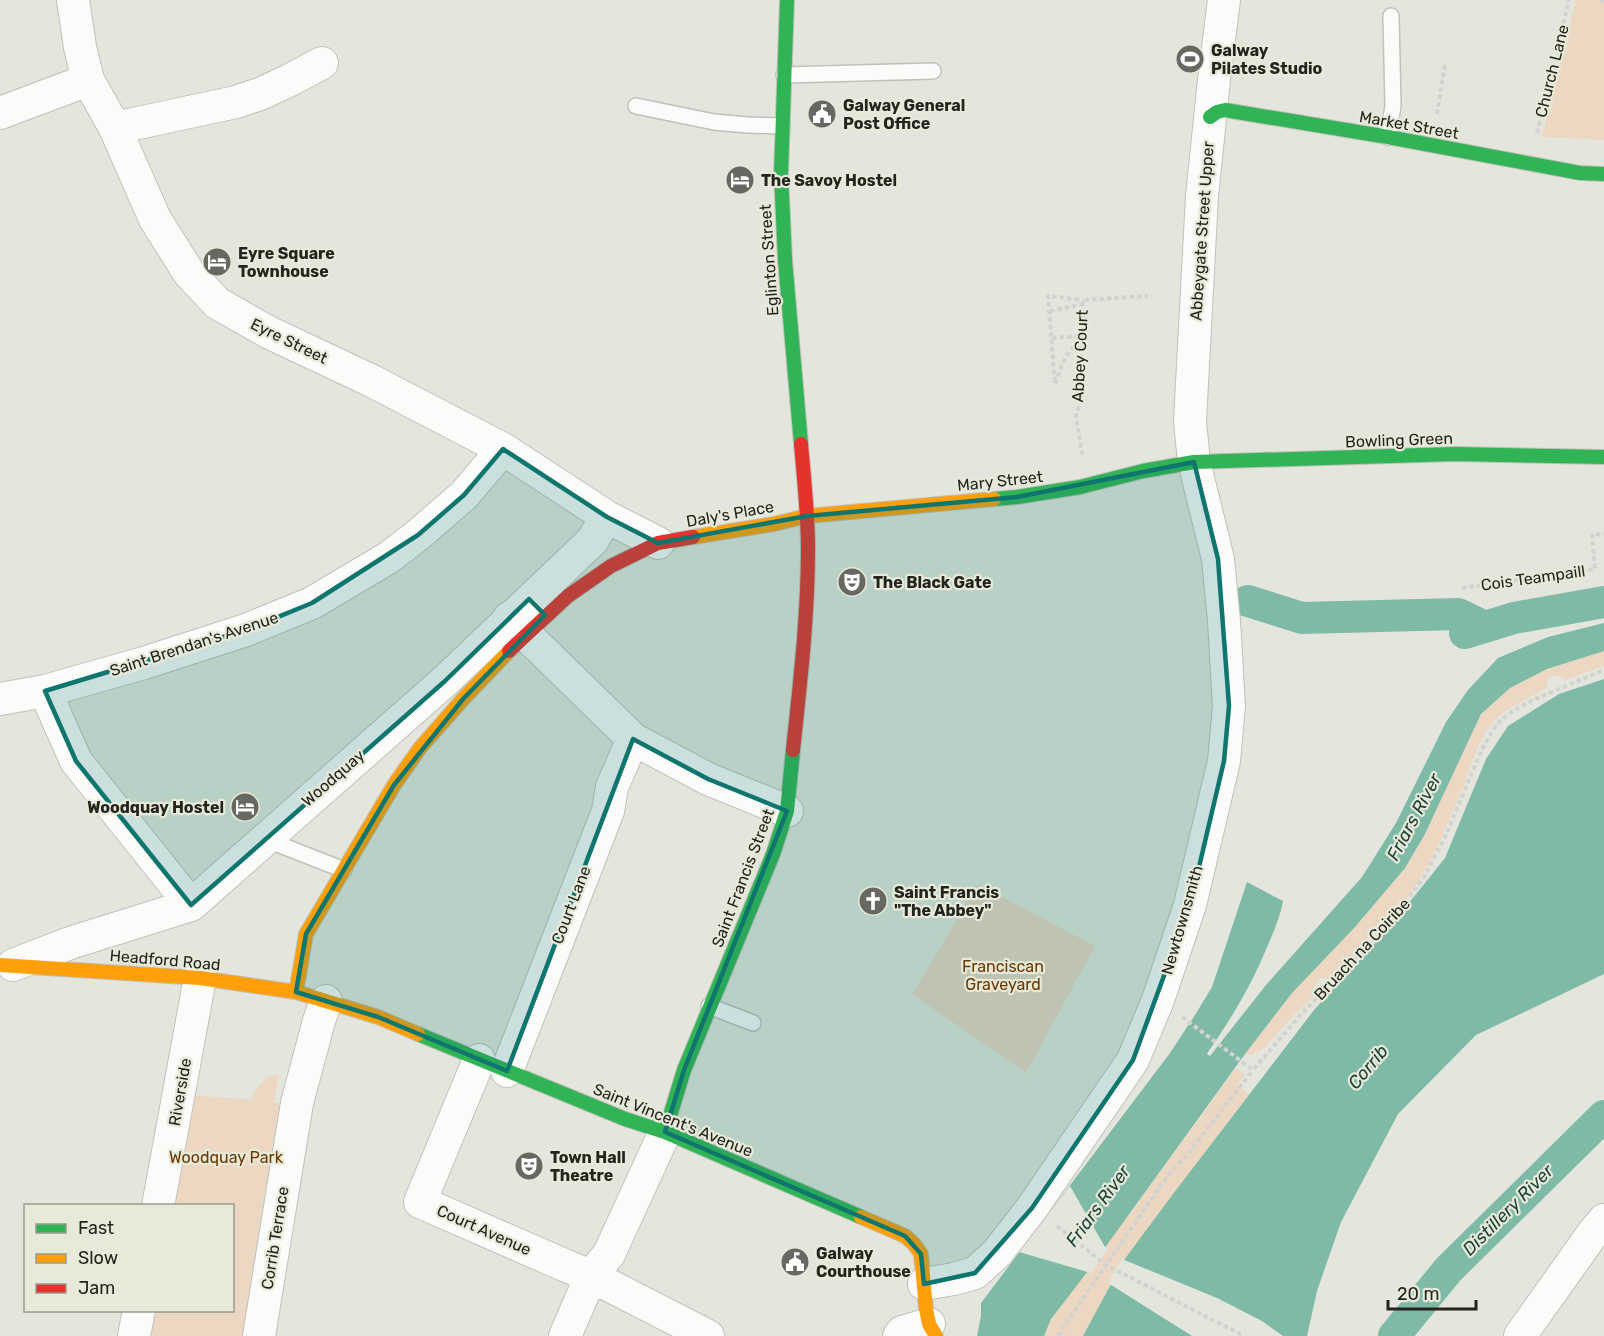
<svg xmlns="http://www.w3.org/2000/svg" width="1604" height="1336" viewBox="0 0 1604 1336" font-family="Rubik,sans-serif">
	<rect width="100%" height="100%" fill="#e4e6dd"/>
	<!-- green -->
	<path fill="#ecd7c3" d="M1576 0H1604V140L1542 137Z
		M1604 651V666L1565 680 1557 675 1547 680V688C1530 698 1510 706 1496 719 1481 734 1474 758 1467 777 1453 810 1440 846 1421 877 1397 916 1361 947 1329 980L1325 977 1319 979 1313 988 1317 993 1295 1014 1264 1048 1252 1055 1245 1054 1292 992 1355 927 1405 868 1425 834 1481 714 1510 688 1547 669Z
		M978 884 1095 946 1026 1073 912 994Z
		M1236 1068 1245 1075 1237 1085 1249 1094 1124 1260 1083 1336H1044L1051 1319 1137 1204Z
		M279 1074 274 1102 280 1103 242 1336H146L150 1311 232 1310V1206L170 1205 193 1095 252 1100 253 1093 267 1077Z"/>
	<!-- water -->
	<path fill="#7ebaa6" d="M1604 623V651L1547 669 1510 688 1481 714 1425 834 1405 868 1355 927 1292 993 1245 1054 1088 1271 1051 1319 1044 1336H977L981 1316V1303L1170 1053 1195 1015 1212 987 1247 882 1283 901C1280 917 1274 931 1268 945 1251 986 1233 1016 1208 1052L1207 1054 1210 1056 1266 985 1362 877 1396 823 1446 722 1468 690 1498 658 1548 637Z
		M1604 679V974L1476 1035 1398 1114 1341 1222 1317 1291 1307 1336H1083L1124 1260 1173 1194 1314 1010 1388 929 1445 858 1486 759 1508 726 1559 694Z"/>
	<!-- pier -->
	<path fill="#e4e6dd" d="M1070 1186 1105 1247 1108 1249 1091 1273 1019 1252Z
		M1122 1259 1217 1298 1262 1321 1283 1336H1192L1108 1283Z"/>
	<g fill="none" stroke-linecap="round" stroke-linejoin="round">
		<!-- canal -->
		<path stroke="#7ebaa6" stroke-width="32" d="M1248 601 1302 618 1458 614 1485 627
			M1465 633 1514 618 1604 602
			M1394 1336 1448 1270 1604 1116"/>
		<!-- lane casing -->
		<g stroke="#c0c1ba" stroke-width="18">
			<path id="lane" d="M784 75 933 71
				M636 106 714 122 748 125 782 126
				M1388 137 1393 106 1391 16
				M265 839 344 870
				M709 1006 753 1023"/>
		</g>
		<!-- street casing -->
		<g stroke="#c0c1ba" stroke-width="34">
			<path id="street" d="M73 0 80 47 88 80 115 128 155 219 189 273 217 303 268 332 372 381 503 449 607 517 658 543
				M0 113 88 80
				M115 128 236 102 260 94 290 80 322 63
				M509 618 633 739 708 779 787 811
				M45 691 76 761 191 905
				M0 699 45 691 144 663 246 630 312 603 388 558 418 535 464 495 503 449
				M13 965 70 943 191 905 445 681 592 541 607 517
				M479 1060 420 1202 564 1265 591 1276 708 1336
				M507 1071 608 811 612 787 633 739
				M158 1206 200 978
				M924 1284 954 1279 975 1273 997 1253 1032 1208 1133 1060 1158 1000 1190 905 1224 761 1229 706 1224 621 1218 559 1194 462 1190 421 1202 196 1214 80 1224 0
				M134 1336 139 1310
				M259 1336 297 1103 319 1021 326 1001
				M565 1336 591 1276 609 1254 665 1132
				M899 1336 902 1332 929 1324
				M1520 1336 1593 1233 1604 1220"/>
		</g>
		<!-- fast casing -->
		<g stroke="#c0c1ba" stroke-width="16">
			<path id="fast" d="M787 0 781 174 785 260 801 444
				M1210 117 1217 112 1225 110 1388 137 1580 173 1604 174
				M994 499 1017 497 1080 487 1143 471 1194 462 1455 454 1604 457
				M418 1034 625 1119 665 1132 861 1217
				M665 1132 684 1070 773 854 787 811 793 750"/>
		</g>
		<!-- slow casing -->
		<g stroke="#c0c1ba" stroke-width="16">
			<path id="slow" d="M693 537 774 524 807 516 994 499
				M0 965 200 978 296 992 378 1017 418 1034
				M296 992 306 934 394 785 420 748 463 699 509 651
				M861 1217 905 1236 914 1244 921 1254 926 1309 929 1324 936 1336"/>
		</g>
		<!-- jam casing -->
		<g stroke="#c0c1ba" stroke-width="16">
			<path id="jam" d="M509 651 568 596 611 566 658 543 693 537
				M793 750C800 684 808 616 808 549 808 514 804 479 801 444"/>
		</g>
		<!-- path -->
		<path stroke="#d2d2d0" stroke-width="4" stroke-dasharray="4.5 3" stroke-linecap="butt" d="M1602 0 1604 2
			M1437 114 1445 64
			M1537 133 1569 0
			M1050 311 1083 304
			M1052 338 1082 336
			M1081 343C1065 350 1061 368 1055 384L1048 296 1083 300
			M1082 455 1076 416 1079 405 1083 300 1148 296
			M1462 588 1595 569 1592 535 1604 534
			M1182 1017 1253 1070 1303 1012 1394 918 1424 877 1445 837 1482 749 1496 725 1511 712 1533 700 1604 670
			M1057 1226 1106 1265 1244 1336
			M1058 1336 1066 1323 1169 1174 1187 1155 1253 1070"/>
		<!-- lane -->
		<use href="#lane" stroke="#fbfbfa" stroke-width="15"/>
		<!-- street -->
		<use href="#street" stroke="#fbfbfa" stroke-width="32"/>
		<!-- fast -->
		<use href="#fast" stroke="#30b455" stroke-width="14"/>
		<!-- slow -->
		<use href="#slow" stroke="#ff9f0a" stroke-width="14"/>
		<!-- jam -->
		<use href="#jam" stroke="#e5322d" stroke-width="14"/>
	</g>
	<!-- marked area -->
	<path fill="#0f766e" fill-opacity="0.2" stroke="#0f766e" stroke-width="4.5" stroke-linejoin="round" d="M503 449 607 517 658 543 807 516 1017 497 1194 462 1218 559 1229 706 1224 761 1190 905 1133 1060 1032 1208 975 1273 924 1284 921 1254 905 1236 665 1132 684 1070 787 811 708 779 633 739 507 1071 378 1017 296 992 306 934 394 785 463 699 545 615 529 599 445 681 191 905 76 761 45 691 246 630 312 603 418 535 464 495Z"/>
	<!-- icons -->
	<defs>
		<g id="stadium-disc" transform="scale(1.5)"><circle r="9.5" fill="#676861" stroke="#e7ead9"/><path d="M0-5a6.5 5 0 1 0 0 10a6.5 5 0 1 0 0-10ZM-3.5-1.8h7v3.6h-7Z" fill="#fff"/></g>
		<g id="civic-disc" transform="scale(1.5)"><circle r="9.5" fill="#676861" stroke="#e7ead9"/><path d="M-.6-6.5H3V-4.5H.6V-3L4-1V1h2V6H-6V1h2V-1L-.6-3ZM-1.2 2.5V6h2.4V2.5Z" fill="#fff"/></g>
		<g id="hotel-disc" transform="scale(1.5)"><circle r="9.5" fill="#676861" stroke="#e7ead9"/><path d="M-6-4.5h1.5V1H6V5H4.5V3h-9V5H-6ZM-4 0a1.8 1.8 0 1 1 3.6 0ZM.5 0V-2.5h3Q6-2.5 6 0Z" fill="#fff"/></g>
		<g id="theatre-disc" transform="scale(1.5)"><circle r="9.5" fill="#676861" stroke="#e7ead9"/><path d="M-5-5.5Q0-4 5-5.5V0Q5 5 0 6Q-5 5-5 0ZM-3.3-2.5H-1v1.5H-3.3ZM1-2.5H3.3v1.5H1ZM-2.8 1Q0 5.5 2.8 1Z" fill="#fff"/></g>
		<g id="church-disc" transform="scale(1.5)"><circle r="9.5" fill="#676861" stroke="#e7ead9"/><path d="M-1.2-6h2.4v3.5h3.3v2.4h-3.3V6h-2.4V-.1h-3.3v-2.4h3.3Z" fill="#fff"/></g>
	</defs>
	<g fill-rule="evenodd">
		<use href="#stadium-disc" x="1190" y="59"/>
		<use href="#civic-disc" x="822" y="114"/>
		<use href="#hotel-disc" x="740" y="180"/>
		<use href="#hotel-disc" x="217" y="262"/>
		<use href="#theatre-disc" x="852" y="582"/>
		<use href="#hotel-disc" x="245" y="807"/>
		<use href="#church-disc" x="873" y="901"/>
		<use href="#theatre-disc" x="529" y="1166"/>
		<use href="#civic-disc" x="795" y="1262"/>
	</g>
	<g text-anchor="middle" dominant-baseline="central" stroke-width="4.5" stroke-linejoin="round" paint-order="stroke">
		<!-- poi labels -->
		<g font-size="16" font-weight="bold" fill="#23241e" stroke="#e7ead9" text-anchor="start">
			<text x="1211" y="50">Galway<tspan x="1211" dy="18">Pilates Studio</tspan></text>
			<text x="843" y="105">Galway General<tspan x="843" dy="18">Post Office</tspan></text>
			<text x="761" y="180">The Savoy Hostel</text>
			<text x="238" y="253">Eyre Square<tspan x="238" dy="18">Townhouse</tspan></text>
			<text x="873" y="582">The Black Gate</text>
			<text x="224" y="807" text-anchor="end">Woodquay Hostel</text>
			<text x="894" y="892">Saint Francis<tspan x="894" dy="18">"The Abbey"</tspan></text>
			<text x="550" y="1157">Town Hall<tspan x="550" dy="18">Theatre</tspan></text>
			<text x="816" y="1253">Galway<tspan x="816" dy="18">Courthouse</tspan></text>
		</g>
		<!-- street labels -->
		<g font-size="16" fill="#23241e" stroke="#e7ead9">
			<text transform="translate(1552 71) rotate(-76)">Church Lane</text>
			<text transform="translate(1409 125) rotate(10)">Market Street</text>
			<text transform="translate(1202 231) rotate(-86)">Abbeygate Street Upper</text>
			<text transform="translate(769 260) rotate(-94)">Eglinton Street</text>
			<text transform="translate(289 341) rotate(26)">Eyre Street</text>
			<text transform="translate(1080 356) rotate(-87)">Abbey Court</text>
			<text transform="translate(1399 440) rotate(-2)">Bowling Green</text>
			<text transform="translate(1000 481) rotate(-6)">Mary Street</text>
			<text transform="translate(730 514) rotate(-10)">Daly's Place</text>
			<text transform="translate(1533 578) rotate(-8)">Cois Teampaill</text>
			<text transform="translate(194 644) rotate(-18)">Saint Brendan's Avenue</text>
			<text transform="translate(333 778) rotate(-41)">Woodquay</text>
			<text transform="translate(743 878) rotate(-69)">Saint Francis Street</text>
			<text transform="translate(571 905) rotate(-69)">Court Lane</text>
			<text transform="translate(1182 920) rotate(-74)">Newtownsmith</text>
			<text transform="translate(1362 949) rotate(-47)">Bruach na Coiribe</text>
			<text transform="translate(165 960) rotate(5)">Headford Road</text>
			<text transform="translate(180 1092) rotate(-80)">Riverside</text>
			<text transform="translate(673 1120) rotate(22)">Saint Vincent's Avenue</text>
			<text transform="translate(484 1230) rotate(24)">Court Avenue</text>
			<text transform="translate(275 1238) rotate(-81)">Corrib Terrace</text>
		</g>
		<!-- park labels -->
		<g font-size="16" fill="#6c3700" stroke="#e7ead9">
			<text x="1003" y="966">Franciscan<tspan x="1003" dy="18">Graveyard</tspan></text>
			<text x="226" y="1157">Woodquay Park</text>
		</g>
		<!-- water labels -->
		<g font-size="18" font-style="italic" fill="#1d4338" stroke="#e7ead9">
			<text transform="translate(1414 817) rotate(-62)">Friars River</text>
			<text transform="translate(1368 1067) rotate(-50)">Corrib</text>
			<text transform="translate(1098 1206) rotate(-54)">Friars River</text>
			<text transform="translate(1508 1210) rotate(-45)">Distillery River</text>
		</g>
	</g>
	<!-- legend -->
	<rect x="24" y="1204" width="210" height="108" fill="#e7ead9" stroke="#999b8e" stroke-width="1.5"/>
	<rect x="36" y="1224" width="30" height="9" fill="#30b455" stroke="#999b8e" stroke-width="1.5"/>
	<text x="78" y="1234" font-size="18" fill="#23241e">Fast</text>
	<rect x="36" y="1254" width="30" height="9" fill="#ff9f0a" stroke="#999b8e" stroke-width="1.5"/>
	<text x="78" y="1264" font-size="18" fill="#23241e">Slow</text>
	<rect x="36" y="1284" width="30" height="9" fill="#e5322d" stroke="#999b8e" stroke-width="1.5"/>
	<text x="78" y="1294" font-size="18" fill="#23241e">Jam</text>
	<!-- scale -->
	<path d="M1388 1300v9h88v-9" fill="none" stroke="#23241e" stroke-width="3"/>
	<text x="1397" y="1300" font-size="18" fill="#23241e" stroke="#e7ead9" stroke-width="4.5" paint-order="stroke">20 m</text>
</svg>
